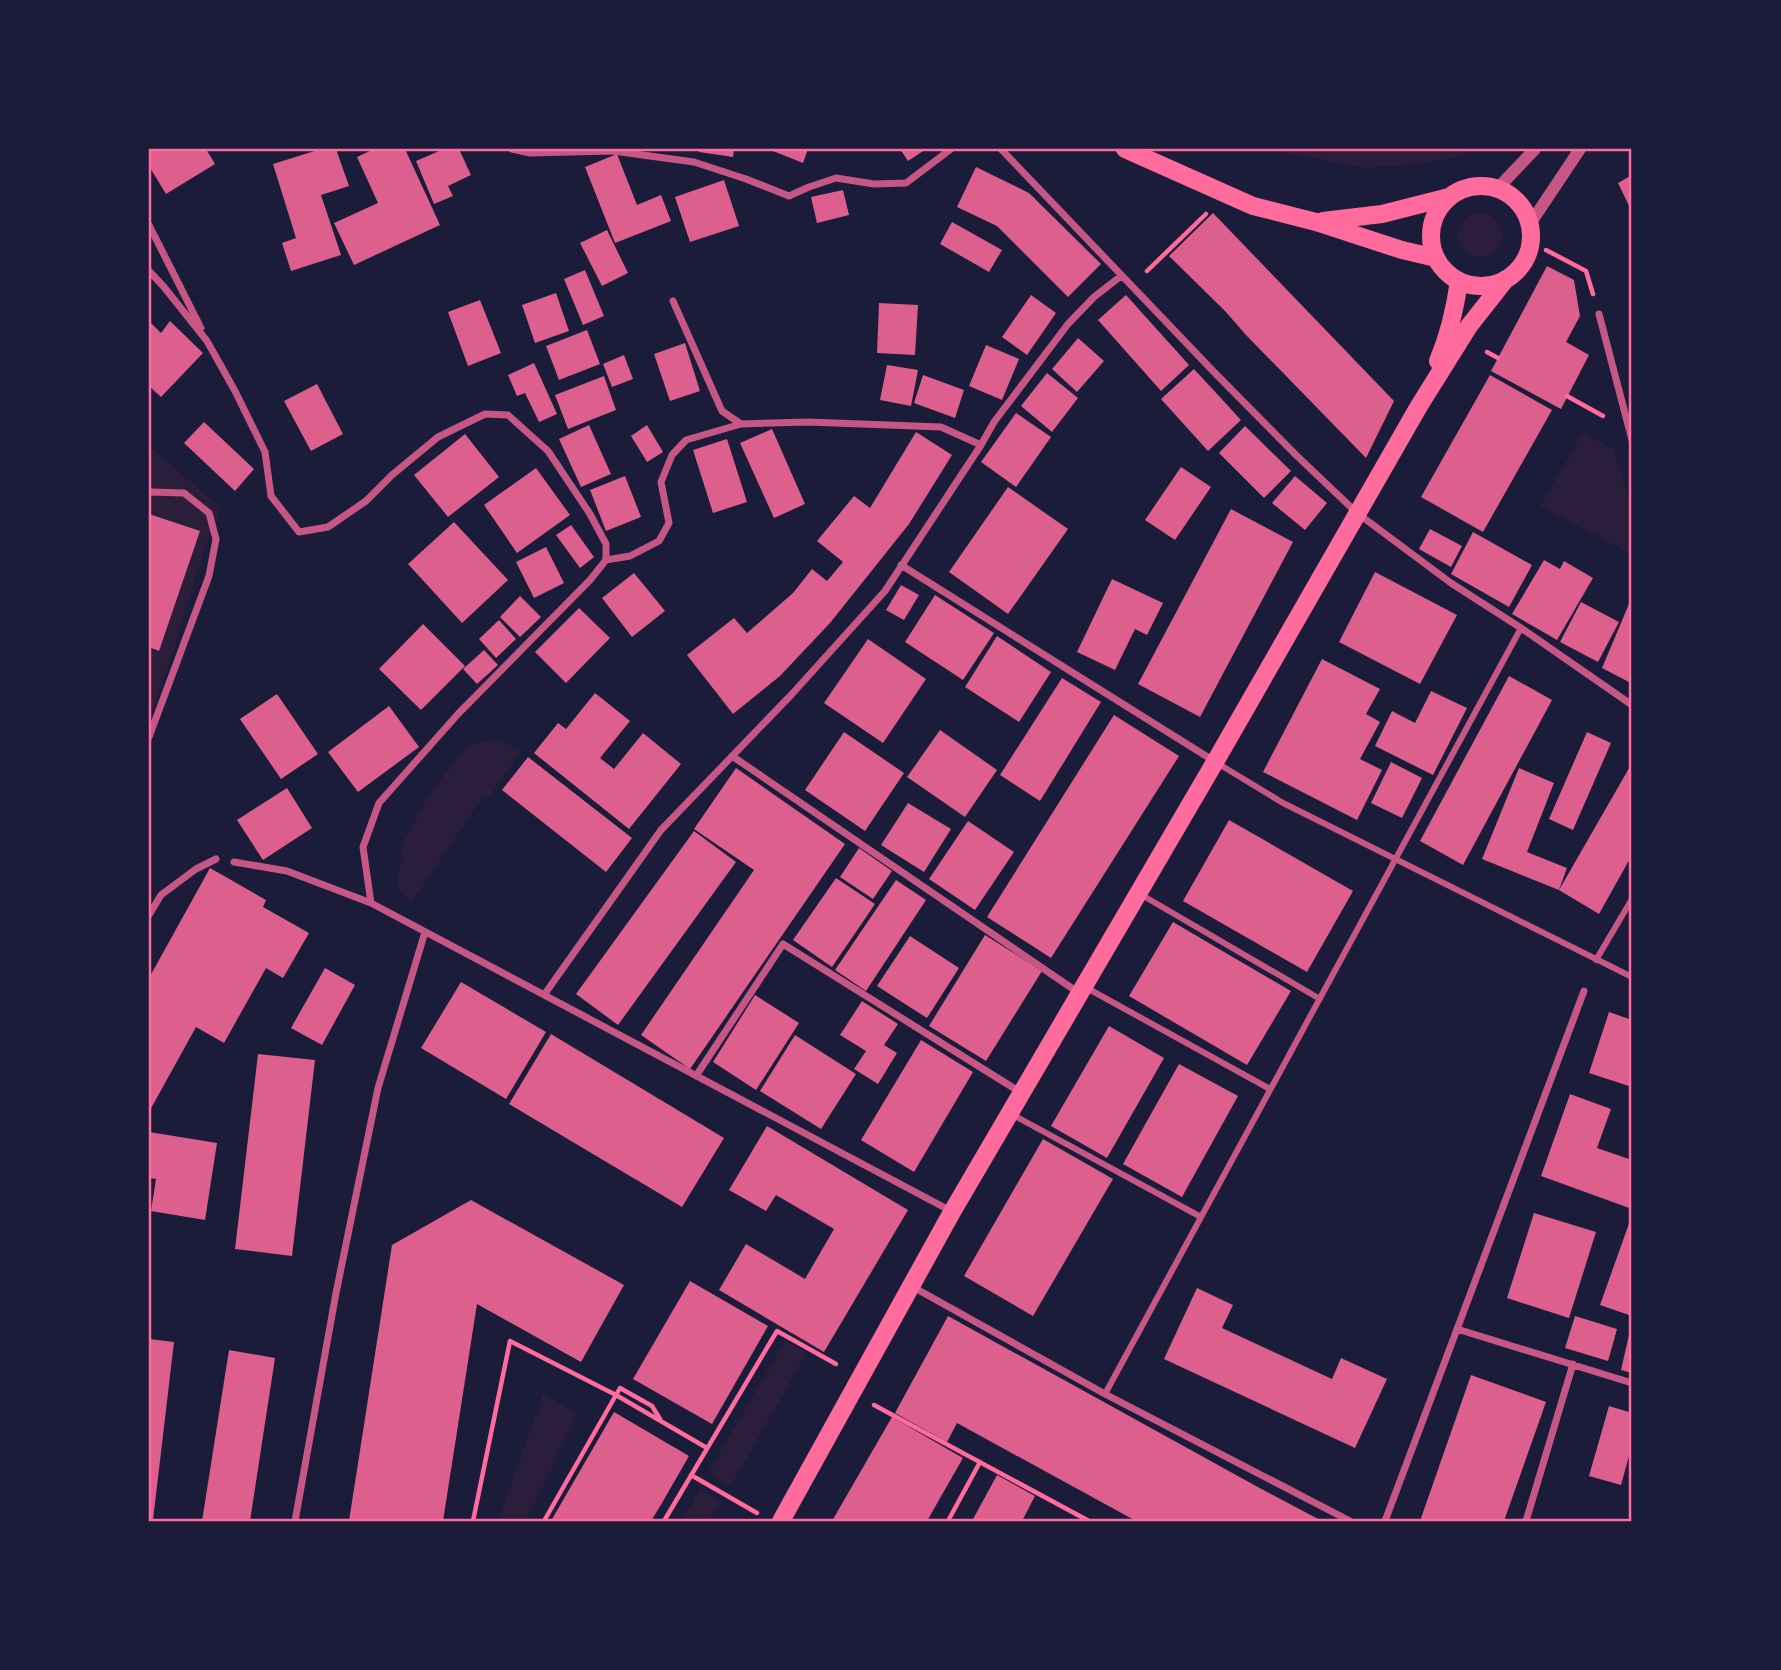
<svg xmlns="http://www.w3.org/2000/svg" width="1781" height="1670" viewBox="0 0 1781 1670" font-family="Mulish,sans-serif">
	<rect width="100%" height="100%" fill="#1b1b3a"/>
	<!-- green -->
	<path fill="#2a1e3b" d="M1268 149H1471L1462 156 1419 164 1363 168Z
		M1458 235a22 22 0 1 1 44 0a22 22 0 1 1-44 0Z
		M1583 432 1614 449 1632 512V554L1540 506Z
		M149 446 221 508 202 556 170 662 149 719Z
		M497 739 521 751 490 796 481 800 411 903 397 888 403 843 426 799 467 745Z
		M785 1341 807 1353 731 1486 708 1473Z
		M543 1394 578 1414 526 1521H498Z
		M700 1489 721 1502 710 1521H682Z"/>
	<!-- building -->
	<path fill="#dd5f8e" d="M149 149H206L215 164 166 194 149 166Z
		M321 149H336L349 186 321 195 341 255 291 271 282 243 296 238 273 164Z
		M374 149H405L440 225 354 265 334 223 378 203 357 157Z
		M444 149H459L471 175 448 186 453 196 434 204 416 161Z
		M700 149H734L733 157 699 152Z
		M768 149H808L803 163Z
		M900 149H926L908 161Z
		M617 154 637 205 661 195 671 221 615 243 585 167Z
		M976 167 1029 193 1101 264 1068 297 997 226 957 207Z
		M1632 175V212L1618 183Z
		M724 180 739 226 690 242 675 197Z
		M843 190 849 215 817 223 811 197Z
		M1213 213 1394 401 1366 458 1246 335 1225 311 1169 256Z
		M952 222 1002 250 989 272 940 244Z
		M607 230 628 273 602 286 580 243Z
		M1547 266 1574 280 1580 316 1566 342 1589 355 1561 409 1491 371Z
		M585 270 604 316 583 325 564 279Z
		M556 293 569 331 535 343 522 305Z
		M1031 295 1056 313 1027 355 1002 337Z
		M1126 295 1189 365 1161 391 1098 320Z
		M480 300 501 353 468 366 448 312Z
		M879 303 918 305 915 355 877 353Z
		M149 321 161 333 170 321 203 353 161 397 149 386Z
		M587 330 600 364 559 380 546 346Z
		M1078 338 1104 361 1077 392 1052 369Z
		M685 343 700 391 670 401 654 354Z
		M986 345 1019 359 1002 400 969 386Z
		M624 355 633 379 612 387 603 364Z
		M534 363 557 414 539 422 525 393 517 396 508 375Z
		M887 365 918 370 911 406 880 400Z
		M1194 369 1241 420 1208 451 1161 399Z
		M1047 373 1078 398 1052 432 1021 406Z
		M923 375 964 390 955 418 914 403Z
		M1490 375 1552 410 1483 532 1421 497Z
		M604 376 616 410 568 429 555 395Z
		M317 384 343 434 311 451 284 401Z
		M1016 413 1051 437 1016 487 981 462Z
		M204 422 254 469 235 491 184 443Z
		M589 425 611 474 581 487 559 439Z
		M647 425 663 452 647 462 631 436Z
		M1245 426 1291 471 1264 498 1219 453Z
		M772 429 805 504 774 518 740 443Z
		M916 432 952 455 909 524 830 623 780 676 733 714 687 655 734 618 747 633 793 593 812 569 827 581 843 562 817 541 854 496 870 508Z
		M465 434 499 477 448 517 414 475Z
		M727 439 747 502 713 513 693 450Z
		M1181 467 1211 487 1175 540 1145 520Z
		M536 468 570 515 517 553 484 505Z
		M625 476 641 517 606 531 590 490Z
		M1295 476 1327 503 1305 530 1272 503Z
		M1008 487 1068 529 1008 614 949 572Z
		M1231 509 1293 542 1200 717 1138 684Z
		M149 514 200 531 159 651 149 647Z
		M454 522 508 580 462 623 408 564Z
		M571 525 594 557 580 568 556 535Z
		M1430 529 1462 546 1451 567 1419 549Z
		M1473 532 1532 565 1509 607 1451 574Z
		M546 547 564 583 534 598 516 562Z
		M1544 560 1560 569 1564 561 1593 578 1557 640 1512 614Z
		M1375 572 1457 615 1420 684 1339 642Z
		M634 573 665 611 632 637 602 598Z
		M1112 579 1163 603 1147 635 1135 629 1115 670 1077 652Z
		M901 585 919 595 904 620 886 610Z
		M935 595 994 633 963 680 905 642Z
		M520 596 541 617 520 637 500 617Z
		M1581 602 1619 622 1598 662 1560 642Z
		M1629 604 1632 605V680L1629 682 1602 668Z
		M579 608 610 638 566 683 535 652Z
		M499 620 516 639 496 658 479 639Z
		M423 624 465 666 421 710 379 669Z
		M997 636 1051 672 1019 722 965 687Z
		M868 639 926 679 883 743 824 703Z
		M484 650 498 665 477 684 463 669Z
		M1322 659 1380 689 1366 714 1380 722 1360 759 1382 770 1357 820 1263 772Z
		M1509 676 1552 700 1463 865 1420 841Z
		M1062 678 1101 702 1040 801 1000 775Z
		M1431 691 1467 708 1433 775 1375 746 1392 711 1415 723Z
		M595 693 630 721 600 758 614 769 643 733 681 764 629 829 534 753 558 723 566 729Z
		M277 694 318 754 281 779 240 719Z
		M389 706 419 747 358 792 328 752Z
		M1114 715 1179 756 1051 958 987 917Z
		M940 730 997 770 965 817 907 777Z
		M844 732 904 773 865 831 805 790Z
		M1587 732 1611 743 1573 830 1549 819Z
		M528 757 632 838 606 872 502 790Z
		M1391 762 1422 778 1402 818 1371 803Z
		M1632 763V855L1599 914 1559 890Z
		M736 768 845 844 690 1069 641 1035 754 870 694 829Z
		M1519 768 1554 783 1527 852 1567 868 1559 890 1482 859Z
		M287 788 312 828 263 860 237 820Z
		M908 803 951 829 924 872 881 845Z
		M1229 820 1353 891 1307 972 1183 901Z
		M968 821 1014 852 975 910 929 879Z
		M694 831 736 862 618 1025 576 994Z
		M859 848 892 871 873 899 840 877Z
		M210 868 266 900 263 907 309 933 283 978 266 968 224 1043 196 1027 149 1112V978Z
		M836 878 875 904 832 967 793 940Z
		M896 880 926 900 866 991 835 970Z
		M1173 922 1291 991 1247 1065 1129 996Z
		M985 935 1042 971 986 1061 929 1026Z
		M910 936 959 968 927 1018 877 986Z
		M325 968 355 985 322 1045 291 1028Z
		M461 982 546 1032 506 1099 421 1048Z
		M755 995 799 1023 756 1090 713 1062Z
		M862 1001 898 1024 884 1045 897 1053 878 1084 854 1069 866 1051 840 1035Z
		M1609 1012 1632 1020V1087L1589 1073Z
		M1109 1026 1164 1058 1107 1158 1051 1126Z
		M551 1034 724 1138 682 1207 509 1104Z
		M795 1035 856 1074 821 1129 760 1091Z
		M921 1040 973 1072 914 1172 861 1140Z
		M258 1054 315 1060 292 1256 235 1249Z
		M1179 1064 1238 1096 1182 1197 1123 1164Z
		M1570 1094 1611 1109 1597 1148 1632 1160V1209L1541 1176Z
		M767 1126 908 1210 824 1352 719 1290 746 1244 805 1279 834 1229 776 1195 766 1211 729 1190Z
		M149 1132 217 1143 205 1220 151 1211 156 1179 149 1178Z
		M1043 1139 1113 1179 1033 1316 964 1276Z
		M471 1200 624 1285 581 1362 477 1304 443 1521H349L392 1245Z
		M1534 1213 1596 1232 1569 1318 1507 1298Z
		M1632 1215V1316L1600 1305Z
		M690 1281 768 1326 712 1424 633 1379Z
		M1197 1288 1233 1305 1222 1328 1332 1379 1341 1358 1387 1379 1355 1448 1164 1359Z
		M948 1316 1256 1486 1322 1521H1136L957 1423 947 1442 895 1413Z
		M1575 1316 1617 1329 1608 1361 1565 1348Z
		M1631 1326H1632V1373L1621 1370Z
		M149 1339 174 1342 153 1520 149 1519Z
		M229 1350 275 1358 250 1521H202Z
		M1471 1375 1546 1402 1504 1521H1420Z
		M1609 1406 1632 1413V1445L1621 1485 1589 1476Z
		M614 1412 689 1456 662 1503 651 1521H551Z
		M892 1417 963 1458 927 1521H832Z
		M997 1475 1035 1496 1022 1521H972Z"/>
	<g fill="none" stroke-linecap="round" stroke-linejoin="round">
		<!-- path -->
		<path stroke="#ff6b9d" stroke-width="4.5" d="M1546 250 1586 271 1593 294
			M1147 271 1206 214
			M1487 352 1498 358
			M1567 396 1603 416
			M874 1405 1089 1521
			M691 1475 757 1513
			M473 1521 510 1341 616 1395 707 1448
			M544 1521 620 1388 652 1406 660 1419
			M664 1521 777 1331 836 1364
			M948 1521 980 1462"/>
		<!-- pedestrian -->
		<path stroke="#c65784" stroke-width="6" d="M1217 763 1283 803 1632 977
			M1140 894 1320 999
			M1596 960 1632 899
			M1085 987 1270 1089
			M1011 1114 1201 1217
			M1105 1394 1521 628"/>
		<!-- minor -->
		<path stroke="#c65784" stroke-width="7" d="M512 149 530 153 613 151 694 162 746 179 789 196 809 187 836 178 874 184 906 183 951 149
			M1001 149 1213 371 1296 455 1357 513 1451 583 1521 628 1632 705
			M149 225 201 328
			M149 271 164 287 207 341 235 391 265 452 271 496 299 532 328 527 366 501 392 475 438 437 485 414 508 415 548 451 590 514 606 544V560L590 580 458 714 379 803 363 847 371 903
			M673 301 722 411 741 424 808 422 941 427 981 445
			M1599 314 1632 440
			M149 493 151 492 184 493 209 513 216 539 209 576 149 737
			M606 560 630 556 659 541 669 523 661 482 672 455 686 440 741 424
			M901 565 1214 761
			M732 756 1079 993
			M234 862 287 871 371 903 951 1211
			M149 915 161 895 196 869 216 859
			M544 995 661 830 792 694 885 591 981 445 994 422 1068 324 1094 297 1121 276
			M696 1076 783 944 1020 1092
			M913 1287 1105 1394 1350 1521
			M1457 1329 1632 1383
			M295 1521 336 1293 378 1088 425 932
			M1385 1521 1584 991
			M1526 1521 1573 1364"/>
		<!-- tertiary -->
		<path stroke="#c65784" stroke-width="12" d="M1498 188 1535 149
			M1530 224 1580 149"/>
		<!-- primary -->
		<path stroke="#ff6b9d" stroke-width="18" d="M1125 149 1253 206 1316 222 1402 250 1436 258
			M1431 236a50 50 0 1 1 100 0a50 50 0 1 1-100 0Z
			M1323 221 1382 214 1449 197
			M1438 361C1449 335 1455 309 1459 281
			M781 1521 952 1212 1215 762 1419 406 1469 326 1506 279"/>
	</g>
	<!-- border -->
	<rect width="1781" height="1670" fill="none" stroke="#1b1b3a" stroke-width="301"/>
	<rect x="150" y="150" width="1480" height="1370" fill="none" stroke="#ff6b9d" stroke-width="2.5"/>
</svg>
